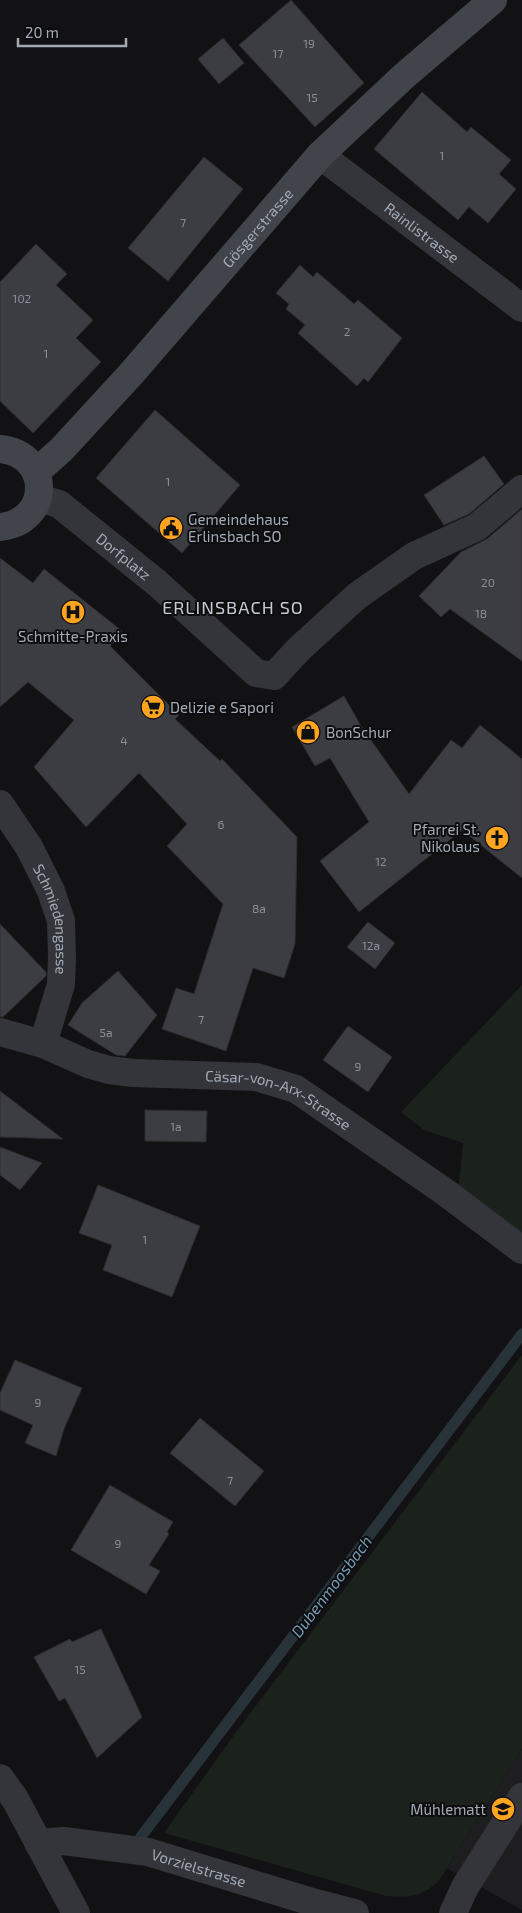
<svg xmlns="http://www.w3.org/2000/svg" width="522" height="1913" viewBox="0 0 522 1913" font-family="'Exo 2',sans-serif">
	<rect width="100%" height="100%" fill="#121214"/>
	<!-- built -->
	<path fill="#1e1e21" d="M522 1749V1910L447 1868Z"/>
	<!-- green -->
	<path fill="#1a221b" d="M522 985V1238L458 1193 463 1143 424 1130 401 1112Z
		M522 1355V1749L438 1882C420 1897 409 1898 386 1896L164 1833 239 1728Z"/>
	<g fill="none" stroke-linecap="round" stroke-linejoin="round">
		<!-- stream -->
		<path stroke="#273339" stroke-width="11" d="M140 1838 522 1334"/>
	</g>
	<!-- building -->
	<path fill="#3c3d42" stroke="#2c2c31" d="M291 0 364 83 315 127 239 45Z
		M223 38 244 63 219 84 198 59Z
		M422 92 467 132 471 127 511 160 499 174 516 189 488 223 469 207 458 220 374 149Z
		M204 157 243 189 168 281 128 248Z
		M36 244 67 274 56 285 93 320 76 338 101 362 33 433 0 401V282Z
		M300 265 313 277 317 272 354 304 358 300 402 338 368 382 364 378 357 386 298 333 305 325 286 309 289 304 276 293Z
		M155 410 240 485 182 553 96 478Z
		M484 456 504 484 469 514 444 525 424 495Z
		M522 509V661L450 609 441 617 419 596 461 552 487 539Z
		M0 558 33 583 44 569 122 631 110 646 179 715 175 719 220 761 222 759 297 837 295 944 284 978 253 968 226 1051 162 1029 176 988 194 994 223 904 167 846 187 824 139 773 86 827 34 767 74 720 28 682 0 707Z
		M344 696 361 726 409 794 451 740 462 748 480 725 522 759V878L462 830 359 912 320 861 369 822 330 758 315 766 292 727Z
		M368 922 395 943 375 969 347 947Z
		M0 924 46 972V976L3 1017H0Z
		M118 971 157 1015 125 1056 116 1055 68 1025 82 1003Z
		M348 1026 392 1057 368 1092 323 1060Z
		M0 1091 63 1139 0 1137Z
		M145 1110 207 1111 206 1142 145 1141Z
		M0 1147 42 1163 20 1190 0 1175Z
		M98 1185 200 1226 172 1297 103 1270 112 1245 79 1233Z
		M15 1360 82 1388 64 1429 56 1456 25 1443 33 1425 0 1410V1393Z
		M200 1418 264 1471 235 1506 170 1453Z
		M110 1485 173 1522 167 1532 169 1534 149 1565 160 1571 146 1594 71 1550Z
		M101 1629 142 1717 97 1758 65 1698 59 1701 34 1657 70 1639 72 1642Z"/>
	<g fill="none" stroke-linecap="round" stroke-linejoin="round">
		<!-- minor -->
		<g stroke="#33353a" stroke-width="28">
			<path id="s1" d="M320 155 522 308"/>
			<path id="s2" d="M38 498 59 504 157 583 256 673 274 676 299 649 357 596 414 556 477 527 522 489"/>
			<path id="s3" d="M0 804 29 847 51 891 61 921 62 958 61 984 43 1044"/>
			<path id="s4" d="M0 1032 43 1044 88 1064 109 1070 133 1073 256 1077 296 1089 445 1192 522 1250"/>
			<path id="s5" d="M38 1843 64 1841 148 1852 312 1902 355 1913"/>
			<path d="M453 1913 465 1887 522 1797"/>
		</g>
		<!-- tertiary -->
		<path stroke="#33353a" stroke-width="28" d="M0 1778 15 1799 76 1913"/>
		<!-- secondary -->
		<g stroke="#41444a" stroke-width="28">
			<path d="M0 449C52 454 52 522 0 527"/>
			<path id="s6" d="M36 472 61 450 131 374 320 155 404 76 493 0"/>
		</g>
	</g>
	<!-- icons -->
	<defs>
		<g id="civic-disc" transform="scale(1.25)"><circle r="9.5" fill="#ffa420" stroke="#0d0d0f"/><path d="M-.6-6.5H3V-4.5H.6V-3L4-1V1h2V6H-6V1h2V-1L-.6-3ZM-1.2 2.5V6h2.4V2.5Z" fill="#111"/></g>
		<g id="hospital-disc" transform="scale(1.25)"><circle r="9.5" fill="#ffa420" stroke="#0d0d0f"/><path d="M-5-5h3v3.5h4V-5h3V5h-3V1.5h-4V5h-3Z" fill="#111"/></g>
		<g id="supermarket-disc" transform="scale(1.25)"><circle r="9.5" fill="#ffa420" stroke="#0d0d0f"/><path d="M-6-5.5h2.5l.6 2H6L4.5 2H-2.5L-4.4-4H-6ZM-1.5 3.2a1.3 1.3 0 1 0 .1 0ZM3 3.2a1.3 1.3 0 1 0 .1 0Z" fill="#111"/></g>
		<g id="shop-disc" transform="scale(1.25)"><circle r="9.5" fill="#ffa420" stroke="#0d0d0f"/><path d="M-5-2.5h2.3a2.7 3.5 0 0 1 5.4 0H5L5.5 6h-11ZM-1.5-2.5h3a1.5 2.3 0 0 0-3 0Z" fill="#111"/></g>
		<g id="church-disc" transform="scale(1.25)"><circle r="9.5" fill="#ffa420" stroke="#0d0d0f"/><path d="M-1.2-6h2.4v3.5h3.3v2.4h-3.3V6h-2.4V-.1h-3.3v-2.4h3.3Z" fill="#111"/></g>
		<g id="school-disc" transform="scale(1.25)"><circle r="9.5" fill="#ffa420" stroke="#0d0d0f"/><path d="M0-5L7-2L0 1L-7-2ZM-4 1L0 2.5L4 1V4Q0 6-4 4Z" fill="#111"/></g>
	</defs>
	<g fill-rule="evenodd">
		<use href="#civic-disc" x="171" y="528"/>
		<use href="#hospital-disc" x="73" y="612"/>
		<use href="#supermarket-disc" x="153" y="707"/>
		<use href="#shop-disc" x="308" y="732"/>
		<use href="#church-disc" x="497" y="838"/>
		<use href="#school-disc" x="503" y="1809"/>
	</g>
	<g text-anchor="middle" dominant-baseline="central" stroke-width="4" stroke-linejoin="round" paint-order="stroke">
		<!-- number labels -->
		<g font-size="12" fill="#888f99">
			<text x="309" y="43">19</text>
			<text x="278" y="53">17</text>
			<text x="312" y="97">15</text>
			<text x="442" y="155">1</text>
			<text x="183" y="222">7</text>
			<text x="22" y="298">102</text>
			<text x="347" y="331">2</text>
			<text x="46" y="353">1</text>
			<text x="168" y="481">1</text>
			<text x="488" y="582">20</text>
			<text x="481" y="613">18</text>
			<text x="124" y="740">4</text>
			<text x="221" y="824">6</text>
			<text x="381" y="861">12</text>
			<text x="259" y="908">8a</text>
			<text x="371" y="945">12a</text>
			<text x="201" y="1019">7</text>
			<text x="106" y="1032">5a</text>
			<text x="358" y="1066">9</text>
			<text x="176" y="1126">1a</text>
			<text x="145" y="1239">1</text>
			<text x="38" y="1402">9</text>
			<text x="230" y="1480">7</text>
			<text x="118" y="1543">9</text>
			<text x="80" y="1669">15</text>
		</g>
		<!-- street labels -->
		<g font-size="15" fill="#a2aab6" stroke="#0d0d0f">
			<text stroke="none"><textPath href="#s6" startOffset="330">Gösgerstrasse</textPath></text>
			<text stroke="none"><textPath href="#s1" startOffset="128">Rainlistrasse</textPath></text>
			<text stroke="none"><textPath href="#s2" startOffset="105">Dorfplatz</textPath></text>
			<text stroke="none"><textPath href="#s3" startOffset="129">Schmiedengasse</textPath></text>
			<text stroke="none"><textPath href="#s4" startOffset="291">Cäsar-von-Arx-Strasse</textPath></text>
			<text stroke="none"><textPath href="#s5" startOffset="164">Vorzielstrasse</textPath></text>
		</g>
		<!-- poi labels -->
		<g font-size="15" fill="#a2aab6" stroke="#0d0d0f" text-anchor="start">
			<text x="188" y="519">Gemeindehaus<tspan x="188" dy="17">Erlinsbach SO</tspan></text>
			<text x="73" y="636" text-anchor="middle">Schmitte-Praxis</text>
			<text x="170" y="707">Delizie e Sapori</text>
			<text x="326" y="732">BonSchur</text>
			<text x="480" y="829" text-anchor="end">Pfarrei St.<tspan x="480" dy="17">Nikolaus</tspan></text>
			<text x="486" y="1809" text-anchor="end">Mühlematt</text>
		</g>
		<!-- water labels -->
		<g font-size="16" font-style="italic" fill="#759cb5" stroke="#0d0d0f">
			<text transform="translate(331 1586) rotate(-53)">Dubenmoosbach</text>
		</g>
		<!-- quarter labels -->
		<g font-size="18" letter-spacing="1" fill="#c4c9d2" stroke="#0d0d0f">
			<text x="233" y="607">ERLINSBACH SO</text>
		</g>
	</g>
	<!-- scale -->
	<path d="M18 38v8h108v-8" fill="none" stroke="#a2aab6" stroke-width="2.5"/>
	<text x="25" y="38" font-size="15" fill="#a2aab6" stroke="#0d0d0f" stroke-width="4" paint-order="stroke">20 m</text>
</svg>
